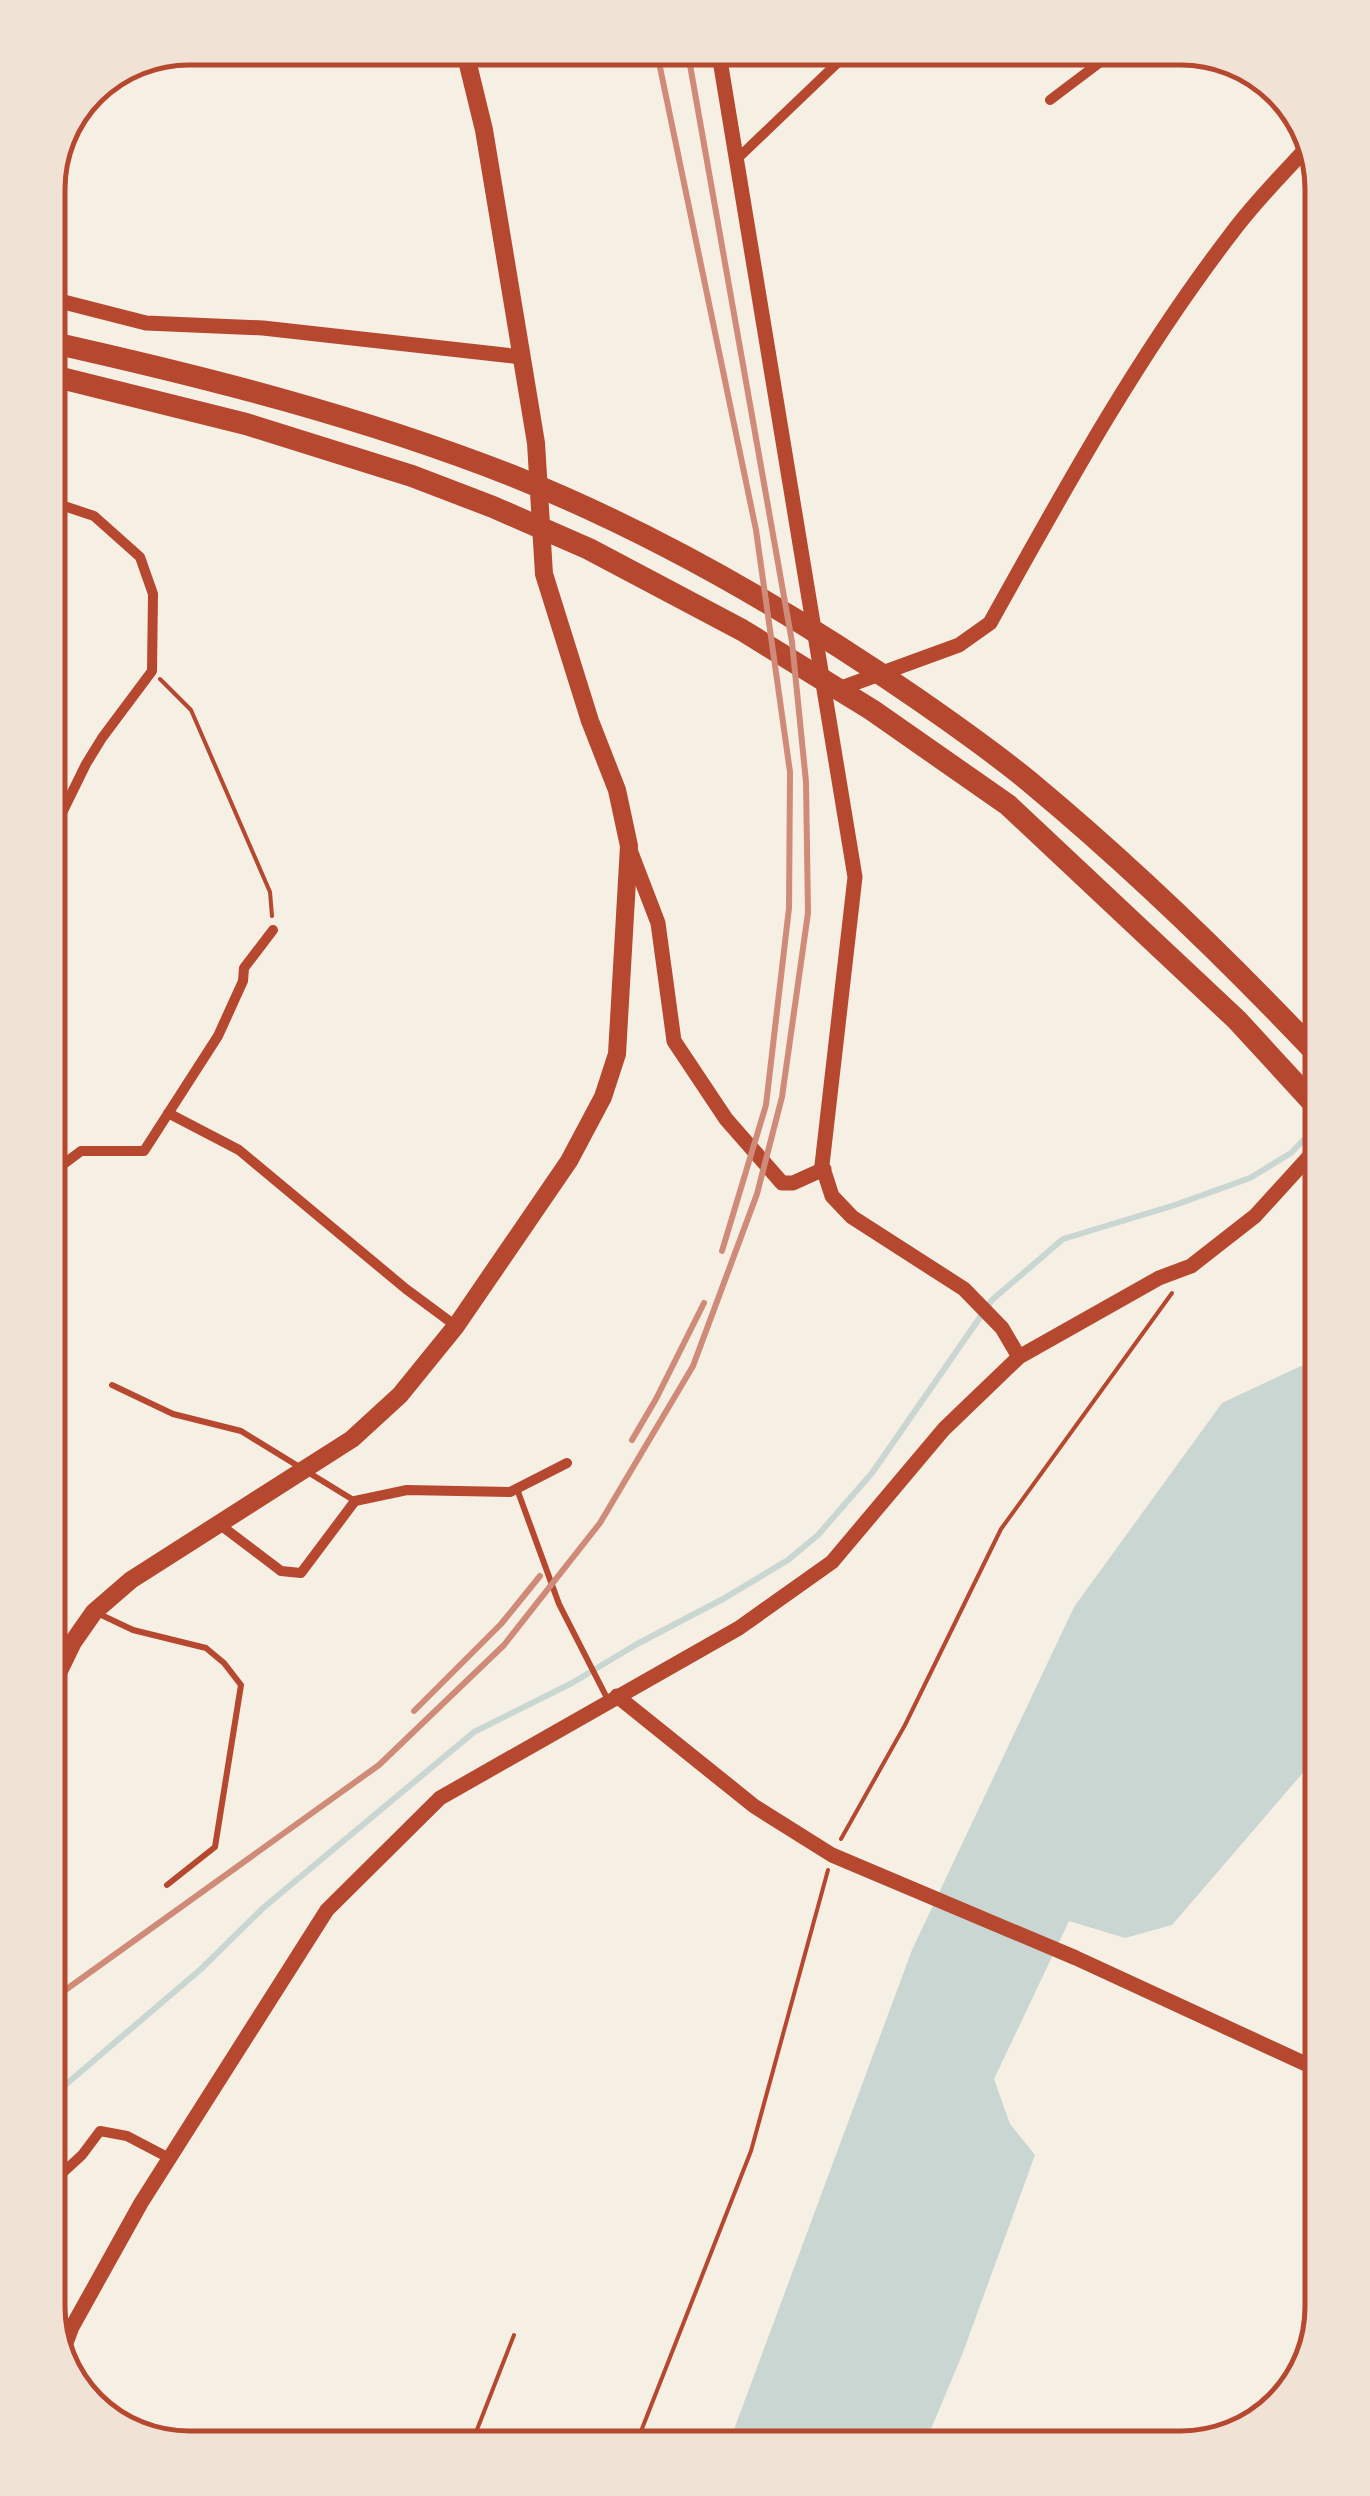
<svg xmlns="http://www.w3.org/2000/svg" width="1370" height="2496" viewBox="0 0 1370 2496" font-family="'Fira Sans Condensed',sans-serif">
	<rect width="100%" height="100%" fill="#f6efe4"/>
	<!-- water -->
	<path fill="#c9d6d2" d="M1318 1358 1319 1754 1172 1925 1125 1938 1069 1921 994 2079 1010 2124 1035 2155 962 2355 926 2441 729 2443 912 1950 1074 1607 1222 1403Z"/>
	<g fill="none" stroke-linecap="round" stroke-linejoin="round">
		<!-- stream -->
		<path stroke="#c9d6d2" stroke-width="6" d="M57 2092 201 1969 263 1908 474 1732 572 1683 637 1644 723 1599 788 1560 818 1535 872 1473 992 1300 1063 1239 1175 1205 1250 1178 1291 1153 1316 1127"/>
		<!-- path -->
		<path stroke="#b5482f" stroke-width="4" d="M160 679 191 710 270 892 272 916
			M841 1839 905 1725 1001 1529 1172 1293
			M636 2444 751 2151 828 1870
			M471 2445 514 2335"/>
		<!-- service -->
		<path stroke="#b5482f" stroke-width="6" d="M112 1385 173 1414 241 1431 355 1501
			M517 1489 559 1604 608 1700
			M95 1612 133 1630 206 1648 224 1663 241 1685 215 1847 167 1885"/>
		<!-- minor -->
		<path stroke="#b5482f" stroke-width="10" d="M1050 100 1119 48
			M737 159 853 48
			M49 501 94 516 140 557 153 594 152 671 102 738 86 764 60 817 51 849
			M168 1113 239 1150 406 1289 456 1326
			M53 1172 81 1151H144L218 1036 243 981 244 968 273 930
			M219 1524 281 1571 301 1573 355 1501 407 1490 510 1492 567 1463
			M58 2177 82 2155 100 2131 127 2136 169 2158"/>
		<!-- tertiary -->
		<path stroke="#b5482f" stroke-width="15" d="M718 48 855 877 822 1165 832 1196 852 1217 964 1289 1002 1328 1019 1357
			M48 298 146 323 263 328 522 357
			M833 691 959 645 990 623C1064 490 1138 355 1231 234 1255 201 1285 172 1312 142
			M630 850 658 923 674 1041 726 1119 782 1183H793L824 1169
			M617 1696 754 1806 832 1855 1076 1958 1321 2071
			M59 2362 72 2327 141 2203 327 1910 440 1798 739 1628 832 1562 944 1429 1019 1357 1159 1278 1191 1266 1255 1216 1316 1149"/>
		<!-- secondary -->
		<path stroke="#b5482f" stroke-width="18" d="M55 1679 73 1642 94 1612 131 1580 352 1439 400 1395 456 1326 569 1161 603 1097 617 1054 629 846 617 790 590 721 544 574 536 443 484 130 464 48"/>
		<!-- motorway -->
		<path stroke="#b5482f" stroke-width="22" d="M49 342C206 377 363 417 513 476 655 533 790 611 916 698 955 725 995 753 1031 783 1132 867 1226 958 1316 1053
			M49 375 246 424 412 476 493 507 589 549 742 630 872 710 1008 805 1237 1020 1316 1106"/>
		<!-- rail -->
		<path stroke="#cf8b77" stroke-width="6" d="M656 48 756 530 790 772 789 908 766 1105 722 1251
			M632 1440 656 1399 704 1303
			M414 1711 501 1624 540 1576
			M57 1996 379 1765 504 1645 600 1523 693 1366 757 1194 782 1097 808 913 806 782 792 642 687 48"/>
	</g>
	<!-- crop -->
	<path d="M0 0H1370V2496H0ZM189 65H1181A124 124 0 0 1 1305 189V2307A124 124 0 0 1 1181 2431H189A124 124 0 0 1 65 2307V189A124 124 0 0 1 189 65Z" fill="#f1e2d6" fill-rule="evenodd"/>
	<path fill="none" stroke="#b5482f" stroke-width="5" d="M189 65H1181A124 124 0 0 1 1305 189V2307A124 124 0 0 1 1181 2431H189A124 124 0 0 1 65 2307V189A124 124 0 0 1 189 65Z"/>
</svg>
